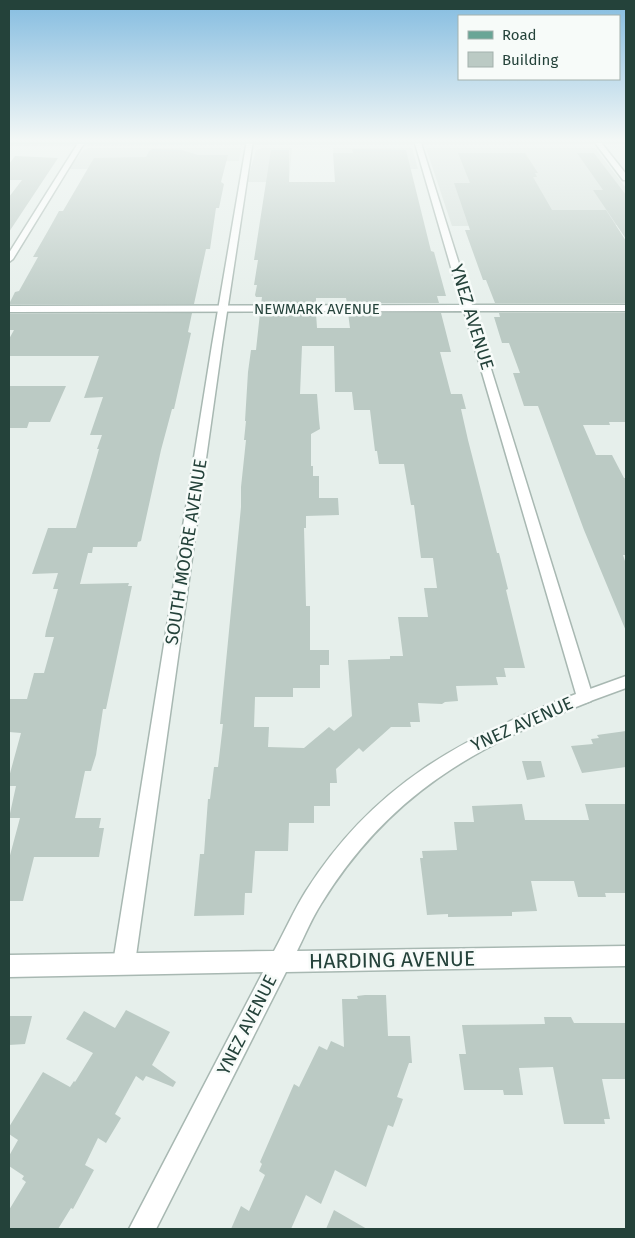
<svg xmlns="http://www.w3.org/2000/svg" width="635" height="1238" viewBox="0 0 635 1238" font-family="'Fira Sans',sans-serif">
	<rect width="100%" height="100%" fill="#e6efeb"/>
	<!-- built -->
	<path fill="#d4dfda" d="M88 148H241L239 161 160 162 157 169H67L84 150Z
		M262 148H292L289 182H247L256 150Z
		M333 148H412L418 169H335Z
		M426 148H595L626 188V225L452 226Z"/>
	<!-- building -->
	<path fill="#bbcac4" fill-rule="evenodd" d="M153 149 182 150 198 155H228L221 182 224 184 219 208H216L210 249H206L194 304H9L15 292 19 291 38 257H33L49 229 59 211H63L94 158 146 157 149 151Z
		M352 149 406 150 431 251 434 252 446 296H437L439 303H347L346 298H316V303L261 304 262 297H256L255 295 257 285H254L258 260H254L271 150H289V182H335L333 153H353Z
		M458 153H525L538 173H535L537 177H533L552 210H606L626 241V303H495L486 280H483L465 230H470L454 183H470Z
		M577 153H594L626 195V239L593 190H603Z
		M15 156 58 158 9 232V197L22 180H9V164Z
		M192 313 188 332 191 333 174 409H172L161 450 141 541 138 542 137 547H93L92 553H88L80 584 129 583 128 586H132L106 709H103L96 755 91 771H85L75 818H101L99 828H104L99 857H34L23 901H9V859L20 818H9L16 786H9V777L21 733 9 732V699H27L34 673H44L54 637H45L46 631 58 589H53L58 573 32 574 48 528H76L99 449H97L102 435H90L103 397 84 398 99 356H9V339L14 330H9V314Z
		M260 313H316L317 328H350L348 313H441L451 352H440L451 394H462L466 409H461L468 440 497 553H499L508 589 506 590 525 668H504L506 677H496L498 685 456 686 458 701 445 702 442 704 418 703 420 722H410L411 727H391L363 752 359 748 336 769 337 783H330V806H314V823H289L288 851H255L252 893H245L244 915 194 916 200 854H204L208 799H210L214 767H218L223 724H220L241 507V487L246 440H244L246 421H245L248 372 251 350H256ZM302 346H334L335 392H352L354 410H370L375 451H377L379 464H404L411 505H414L421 558H433L437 588H424L428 617H398L403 656H390V659L348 660 352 716 334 731 329 727 304 748 268 747 269 727H254L255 697H293V688H320V665H329V650H310V606H306L304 528H306V516L339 515 338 498H319V476H313V466H311V434L320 429 319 420 317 394H300Z
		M499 313H626V422H609L610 425H583L596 455H612L624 478H626V555H623L626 564V631L584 530 538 406H524L513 373H520L509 343H502L494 317H500Z
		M9 386H66L50 422H29L27 428H9Z
		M626 731V767L582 773 571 746 593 744 591 739 599 738 597 735Z
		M522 761H541L545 777 527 780Z
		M522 804 525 820H589L585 804H626V893H605L606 897H578L574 881H531L537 911 512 912V916L448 917V914L427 915 420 858H423L422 851 457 850 454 822H474L472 806Z
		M365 995H386L388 1036H410L412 1063H409L397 1097 403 1099 393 1127 388 1125 366 1187 335 1170 321 1204 306 1195 291 1229H231L241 1206 249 1211 265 1175 259 1171 262 1164 260 1162 294 1084 299 1087 319 1046 327 1050 331 1041 344 1047 342 999H358L357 996Z
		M126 1010 170 1032 152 1065 176 1082 173 1087 146 1076 143 1081 136 1076 115 1114 121 1118 106 1143 98 1138 85 1165 94 1170 73 1209 71 1208 58 1229H9V1210L26 1182 22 1179 24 1176 9 1166V1156L18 1140 9 1134V1127L43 1072 70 1087 74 1081 75 1082 93 1053 66 1039 84 1011 115 1028Z
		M9 1016H32L25 1044 9 1045Z
		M544 1017H571L574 1023H626V1079H602L610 1119H604L605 1124H564L553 1067 519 1068 523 1095H504L503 1090H464L459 1054H466L462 1025 545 1024Z
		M334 1210 367 1229H326Z"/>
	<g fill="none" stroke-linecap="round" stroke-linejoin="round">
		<!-- minor casing -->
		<g stroke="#a8b8b2" stroke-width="3">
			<path id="minor" d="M80 140H86L13 259 9 262V253Z
				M247 140H253L222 345 135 963 131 970 124 974 117 970 113 963 212 345Z
				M593 140H599L626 174V180H623Z
				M626 676V688L585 703 579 701 577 697 579 693Z"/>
		</g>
		<!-- tertiary casing -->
		<g stroke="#a8b8b2" stroke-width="3">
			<path id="tertiary" d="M414 140H420L472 305H626V311H473L593 697 591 701C474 747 389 794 321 904 312 918 305 935 297 951L626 946V966L286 972 156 1229H129L263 972 9 977V955L274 951C285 931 294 910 306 891 373 785 462 737 576 694L464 311 9 312V306L462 305Z"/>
		</g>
		<!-- primary casing -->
		<g stroke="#c2cac8" stroke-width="3">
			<path id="primary" d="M9 140H626V143L9 144Z"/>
		</g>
		<!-- minor -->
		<use href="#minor" fill="#fff" fill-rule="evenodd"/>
		<!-- tertiary -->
		<use href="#tertiary" fill="#fff" fill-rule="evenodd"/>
		<!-- primary -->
		<use href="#primary" fill="#6aa596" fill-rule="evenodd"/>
	</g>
	<!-- sky -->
	<linearGradient id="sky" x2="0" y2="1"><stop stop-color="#84bce0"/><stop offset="0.45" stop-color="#f4f8f6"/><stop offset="1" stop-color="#f4f8f6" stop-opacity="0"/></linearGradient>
	<rect width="635" height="313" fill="url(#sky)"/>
	<g text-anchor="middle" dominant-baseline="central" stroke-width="5" stroke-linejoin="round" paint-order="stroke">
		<!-- far-street labels -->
		<g font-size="15" fill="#24423a" stroke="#f7fbf9">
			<text x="317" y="309">NEWMARK AVENUE</text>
		</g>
		<!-- street labels -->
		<g font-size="18" fill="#24423a" stroke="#f7fbf9">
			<text transform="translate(472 317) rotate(73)">YNEZ AVENUE</text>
			<text transform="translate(186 552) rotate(-81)">SOUTH MOORE AVENUE</text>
			<text transform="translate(522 724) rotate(-24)">YNEZ AVENUE</text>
			<text transform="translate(247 1025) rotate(-63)">YNEZ AVENUE</text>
		</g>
		<!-- near-street labels -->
		<g font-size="21" fill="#24423a" stroke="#f7fbf9">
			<text transform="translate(392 960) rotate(-1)">HARDING AVENUE</text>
		</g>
	</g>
	<!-- border -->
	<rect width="635" height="1238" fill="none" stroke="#24423a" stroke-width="20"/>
	<!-- legend -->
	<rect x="458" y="15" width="162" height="65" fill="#f7fbf9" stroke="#a3b1ad"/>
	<rect x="468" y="31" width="25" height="8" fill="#6aa596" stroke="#a3b1ad"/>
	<text x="502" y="40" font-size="15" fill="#24423a">Road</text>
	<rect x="468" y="52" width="25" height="15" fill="#bbcac4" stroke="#a3b1ad"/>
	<text x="502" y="65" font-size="15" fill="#24423a">Building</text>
</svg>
